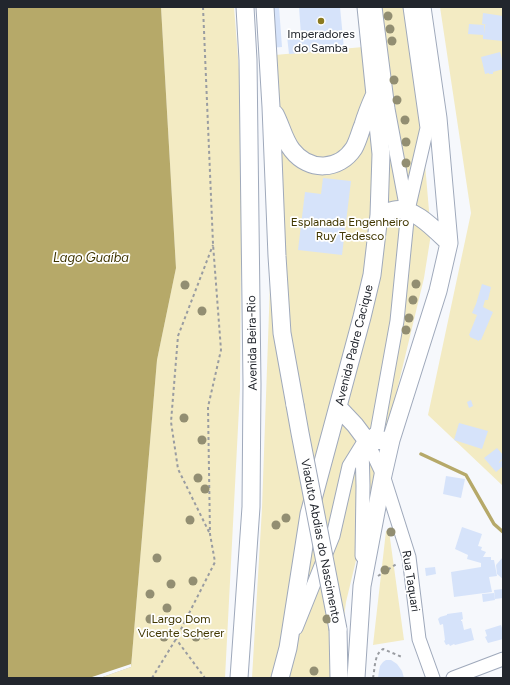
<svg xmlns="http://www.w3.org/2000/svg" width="510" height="685" viewBox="0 0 510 685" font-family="Figtree,sans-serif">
	<rect width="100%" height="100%" fill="#f6f8fc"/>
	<!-- green -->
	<path fill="#f3ebc3" d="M161 7H234L242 108 240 389 225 678H100L131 667 157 360 176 268Z
		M381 7H405L422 129 431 234 424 278 346 602 336 678H252L262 508 270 284 275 55 385 45Z
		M440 7H503V486L428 415 471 213Z
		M386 531H389L404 640 373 645Z"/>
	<!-- water -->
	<path fill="#b6a969" d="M7 7H161L176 268 157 360 131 667 100 678H7Z"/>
	<!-- pier -->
	<path fill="#f6f8fc" d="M131 664V667L100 678H89Z"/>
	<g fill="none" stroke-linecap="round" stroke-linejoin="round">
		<!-- stream -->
		<path stroke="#b6a969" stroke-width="3.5" d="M421 454 466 475 494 524 503 532"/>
	</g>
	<!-- building -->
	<path fill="#d6e3fa" d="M266 7H279L282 47 269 48Z
		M299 7H340L344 49 289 54 287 36 301 35Z
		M483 13 503 16V41L483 39V35L468 34 469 24 484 25V34L485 25H487L482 24Z
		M500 52 503 62V69L493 72V74H489V73L485 74 481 57Z
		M323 178 351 181 342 255 298 250 305 192 321 194Z
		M482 284 491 287 488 300H485L483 307 493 312 481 340H479V341L470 337V336L469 335 477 315 472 313 476 304Z
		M471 400 473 406 469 408 467 402Z
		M459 423 488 431 482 449 454 440Z
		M497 448 503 455V458L499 462V463L503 459V468L502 467 496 472 484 458Z
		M446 476 465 479 461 498 443 494Z
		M462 527 482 534 478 546 482 547 481 550 486 552 483 557H491V560H494L497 576 489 577 492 592 454 597 451 572 481 567V562V563L467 559 468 555 455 549Z
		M503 557V579L497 574 496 565Z
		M435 567 436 574 426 576 425 568Z
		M503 589V598L495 599 494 590Z
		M494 593 495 600 483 602 482 594Z
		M462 612 463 619 461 620V621H462L464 630 471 628 474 640 455 645 454 644 450 646 449 644 446 645 444 641 445 640 443 624 440 625 438 619 440 617 447 615V614Z
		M501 625 503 631V639L488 643 485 637 487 636 485 630Z
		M386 660H391L397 664 402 671 404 678H378L379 671 380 666 383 662Z"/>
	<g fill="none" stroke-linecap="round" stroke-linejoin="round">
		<!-- minor casing -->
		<g stroke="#9fa9bb" stroke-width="15">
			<path id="minor" d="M375 7 388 109 406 205
				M367 441 383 475 409 557 419 639 433 678
				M362 556 363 486 362 445
				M296 628 333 536 349 466 362 445 377 432 397 321 408 210 427 128 410 7
				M453 678 503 659"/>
		</g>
		<!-- major casing -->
		<g stroke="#9fa9bb" stroke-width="19">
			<path id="major" d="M265 7 271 107 277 256 282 333 295 405
				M275 114C281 125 284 140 292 150 309 172 339 171 354 148 358 141 360 132 363 125 366 115 370 105 374 96
				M379 215C384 214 389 211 394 210 414 206 436 231 449 243
				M338 407 355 425 367 441 391 440
				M338 629 339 678
				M239 678 251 507 252 384 248 60 245 7
				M280 678 288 648 309 514 362 317 372 275 379 215 381 154 366 7
				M356 678 362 586 383 475 391 440 438 291 449 243 438 118 422 7"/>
		</g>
		<!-- path -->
		<path stroke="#999ca1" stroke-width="2" stroke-dasharray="3 3" stroke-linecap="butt" d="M203 7 213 244 221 350 208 407 210 534 215 562 176 639 205 678
			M209 532 178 469 171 422 178 336 213 245
			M378 576 398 563
			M152 678 176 639
			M373 678C375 669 374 654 383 649L402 657"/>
		<!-- minor -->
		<use href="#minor" stroke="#fff" stroke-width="13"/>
		<!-- major -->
		<use href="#major" stroke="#fff" stroke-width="17"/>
		<!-- major-bridge casing -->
		<g stroke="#9fa9bb" stroke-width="19" stroke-linecap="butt">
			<path id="major-bridge" d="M295 405 300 433 338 629"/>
		</g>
		<!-- major-bridge -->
		<use href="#major-bridge" stroke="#fff" stroke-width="17"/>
	</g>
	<!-- trees -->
	<g fill="#928e72">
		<circle cx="388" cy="16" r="4.5"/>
		<circle cx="390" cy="29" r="4.5"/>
		<circle cx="392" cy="41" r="4.5"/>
		<circle cx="394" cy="80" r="4.5"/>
		<circle cx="397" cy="100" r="4.5"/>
		<circle cx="405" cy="120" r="4.5"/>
		<circle cx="406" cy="142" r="4.5"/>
		<circle cx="406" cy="163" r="4.5"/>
		<circle cx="416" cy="284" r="4.5"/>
		<circle cx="185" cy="285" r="4.5"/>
		<circle cx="413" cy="300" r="4.5"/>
		<circle cx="202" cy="311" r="4.5"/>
		<circle cx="409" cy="318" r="4.5"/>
		<circle cx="406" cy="330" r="4.5"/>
		<circle cx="184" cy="418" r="4.5"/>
		<circle cx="202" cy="440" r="4.5"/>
		<circle cx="198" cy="478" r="4.5"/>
		<circle cx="205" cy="489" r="4.5"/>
		<circle cx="286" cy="518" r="4.5"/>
		<circle cx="190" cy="520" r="4.5"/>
		<circle cx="276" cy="525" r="4.5"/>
		<circle cx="391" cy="532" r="4.5"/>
		<circle cx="157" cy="558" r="4.5"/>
		<circle cx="385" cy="570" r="4.5"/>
		<circle cx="193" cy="581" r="4.5"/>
		<circle cx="171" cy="584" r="4.5"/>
		<circle cx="150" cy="594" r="4.5"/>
		<circle cx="167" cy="608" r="4.5"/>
		<circle cx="150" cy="619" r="4.5"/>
		<circle cx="327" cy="619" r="4.5"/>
		<circle cx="206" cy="635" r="4.5"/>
		<circle cx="164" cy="637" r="4.5"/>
		<circle cx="196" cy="637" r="4.5"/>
		<circle cx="314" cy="671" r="4.5"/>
	</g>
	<!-- markers -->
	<circle fill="#8b7a1f" stroke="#fff" stroke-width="1.5" cx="321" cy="21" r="4"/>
	<g text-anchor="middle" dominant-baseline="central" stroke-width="3.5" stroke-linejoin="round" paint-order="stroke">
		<!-- poi labels -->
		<g font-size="12" fill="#22262d" stroke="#fff">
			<text x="321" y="34">Imperadores<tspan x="321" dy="14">do Samba</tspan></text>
		</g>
		<!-- park labels -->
		<g font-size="12" fill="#413701" stroke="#fff">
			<text x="350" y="222">Esplanada Engenheiro<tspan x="350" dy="14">Ruy Tedesco</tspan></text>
			<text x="181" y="619">Largo Dom<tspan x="181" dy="14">Vicente Scherer</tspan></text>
		</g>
		<!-- street labels -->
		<g font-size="12" fill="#22262d" stroke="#fff">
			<text transform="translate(252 343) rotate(-91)">Avenida Beira-Rio</text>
			<text transform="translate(354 345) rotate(-76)">Avenida Padre Cacique</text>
			<text transform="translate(321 541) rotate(79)">Viaduto Abdias do Nascimento</text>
			<text transform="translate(411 581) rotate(81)">Rua Taquari</text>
		</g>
		<!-- water labels -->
		<g font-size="13" font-style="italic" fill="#3e3400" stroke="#fff">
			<text x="91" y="257">Lago Guaíba</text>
		</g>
	</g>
	<!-- border -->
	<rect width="510" height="685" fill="none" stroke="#22262d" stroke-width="16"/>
</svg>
